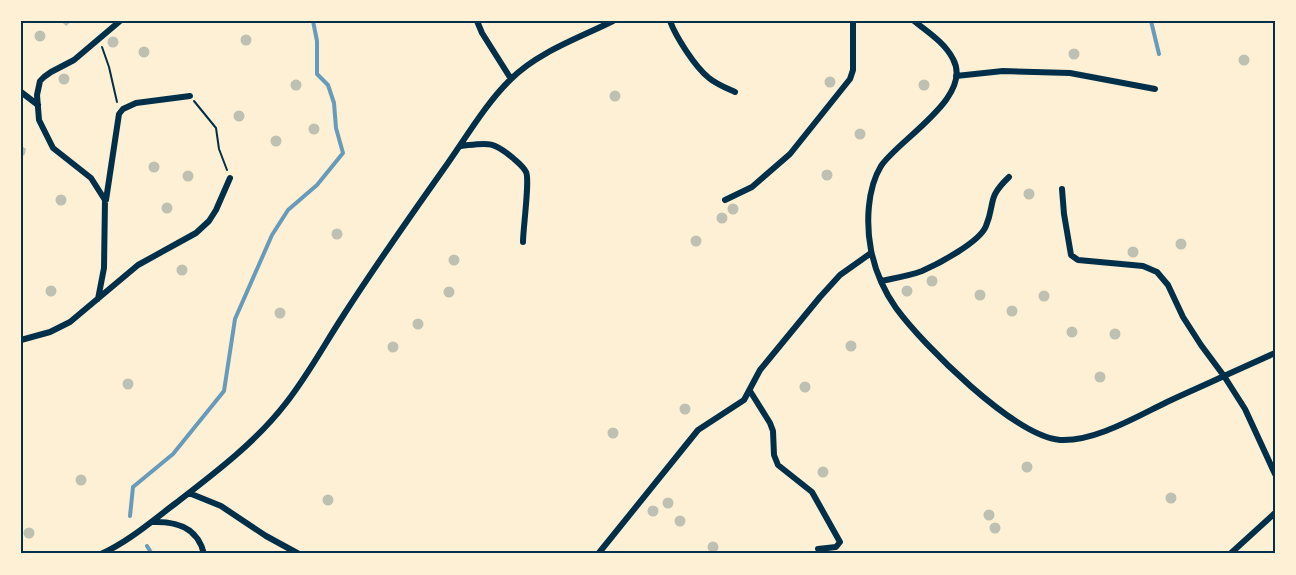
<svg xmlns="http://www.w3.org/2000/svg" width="1296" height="575" viewBox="0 0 1296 575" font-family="'DM Sans',sans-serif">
	<rect width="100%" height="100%" fill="#fdf0d5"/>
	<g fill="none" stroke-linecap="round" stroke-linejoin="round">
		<!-- stream -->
		<path stroke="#669bbc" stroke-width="4" d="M1151 21 1159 54
			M130 516 133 487 173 454 224 391 235 319 272 235 288 210 317 185 343 153 336 128 334 103 328 85 317 74V41L313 21
			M147 546 152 554"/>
	</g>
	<!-- building -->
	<path fill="#bec0b2" d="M61 21H72L66 26Z
		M34.5 36a5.5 5.5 0 1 1 11 0a5.5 5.5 0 1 1-11 0Z
		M240.5 40a5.5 5.5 0 1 1 11 0a5.5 5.5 0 1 1-11 0Z
		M107.5 42a5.5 5.5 0 1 1 11 0a5.5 5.5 0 1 1-11 0Z
		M138.5 52a5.5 5.5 0 1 1 11 0a5.5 5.5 0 1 1-11 0Z
		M1068.5 54a5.5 5.5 0 1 1 11 0a5.5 5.5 0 1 1-11 0Z
		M1238.5 60a5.5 5.5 0 1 1 11 0a5.5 5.5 0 1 1-11 0Z
		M58.5 79a5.5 5.5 0 1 1 11 0a5.5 5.5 0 1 1-11 0Z
		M824.5 82a5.5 5.5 0 1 1 11 0a5.5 5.5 0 1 1-11 0Z
		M290.5 85a5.5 5.5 0 1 1 11 0a5.5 5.5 0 1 1-11 0Z
		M918.5 85a5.5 5.5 0 1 1 11 0a5.5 5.5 0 1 1-11 0Z
		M609.5 96a5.5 5.5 0 1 1 11 0a5.5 5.5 0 1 1-11 0Z
		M233.5 116a5.5 5.5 0 1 1 11 0a5.5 5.5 0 1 1-11 0Z
		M308.5 129a5.5 5.5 0 1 1 11 0a5.5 5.5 0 1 1-11 0Z
		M854.5 134a5.5 5.5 0 1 1 11 0a5.5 5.5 0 1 1-11 0Z
		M270.5 141a5.5 5.5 0 1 1 11 0a5.5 5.5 0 1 1-11 0Z
		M21 145 26 149 25 154 23 156H21Z
		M148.5 167a5.5 5.5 0 1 1 11 0a5.5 5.5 0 1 1-11 0Z
		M821.5 175a5.5 5.5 0 1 1 11 0a5.5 5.5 0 1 1-11 0Z
		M182.5 176a5.5 5.5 0 1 1 11 0a5.5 5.5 0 1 1-11 0Z
		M1023.5 194a5.5 5.5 0 1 1 11 0a5.5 5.5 0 1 1-11 0Z
		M55.5 200a5.5 5.5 0 1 1 11 0a5.5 5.5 0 1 1-11 0Z
		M161.5 208a5.5 5.5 0 1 1 11 0a5.5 5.5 0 1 1-11 0Z
		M727.5 209a5.5 5.5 0 1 1 11 0a5.5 5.5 0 1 1-11 0Z
		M716.5 218a5.5 5.5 0 1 1 11 0a5.5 5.5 0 1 1-11 0Z
		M331.5 234a5.5 5.5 0 1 1 11 0a5.5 5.5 0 1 1-11 0Z
		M690.5 241a5.5 5.5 0 1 1 11 0a5.5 5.5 0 1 1-11 0Z
		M1175.5 244a5.5 5.5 0 1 1 11 0a5.5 5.5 0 1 1-11 0Z
		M1127.5 252a5.5 5.5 0 1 1 11 0a5.5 5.5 0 1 1-11 0Z
		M448.5 260a5.5 5.5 0 1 1 11 0a5.5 5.5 0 1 1-11 0Z
		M176.5 270a5.5 5.5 0 1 1 11 0a5.5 5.5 0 1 1-11 0Z
		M926.5 281a5.5 5.5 0 1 1 11 0a5.5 5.5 0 1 1-11 0Z
		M901.5 291a5.5 5.5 0 1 1 11 0a5.5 5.5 0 1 1-11 0Z
		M45.5 291a5.5 5.5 0 1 1 11 0a5.5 5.5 0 1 1-11 0Z
		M443.5 292a5.5 5.5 0 1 1 11 0a5.5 5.5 0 1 1-11 0Z
		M974.5 295a5.5 5.5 0 1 1 11 0a5.5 5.5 0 1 1-11 0Z
		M1038.5 296a5.5 5.5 0 1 1 11 0a5.5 5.5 0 1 1-11 0Z
		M1006.5 311a5.5 5.5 0 1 1 11 0a5.5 5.5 0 1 1-11 0Z
		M274.5 313a5.5 5.5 0 1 1 11 0a5.5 5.5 0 1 1-11 0Z
		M412.5 324a5.5 5.5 0 1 1 11 0a5.5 5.5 0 1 1-11 0Z
		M1066.5 332a5.5 5.5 0 1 1 11 0a5.5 5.5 0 1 1-11 0Z
		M1109.5 334a5.5 5.5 0 1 1 11 0a5.5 5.5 0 1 1-11 0Z
		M845.5 346a5.5 5.5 0 1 1 11 0a5.5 5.5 0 1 1-11 0Z
		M387.5 347a5.5 5.5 0 1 1 11 0a5.5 5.5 0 1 1-11 0Z
		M1094.5 377a5.5 5.5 0 1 1 11 0a5.5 5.5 0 1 1-11 0Z
		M122.5 384a5.5 5.5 0 1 1 11 0a5.5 5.5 0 1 1-11 0Z
		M799.5 387a5.5 5.5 0 1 1 11 0a5.5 5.5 0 1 1-11 0Z
		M679.5 409a5.5 5.5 0 1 1 11 0a5.5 5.5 0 1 1-11 0Z
		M607.5 433a5.5 5.5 0 1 1 11 0a5.5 5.5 0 1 1-11 0Z
		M1021.5 467a5.5 5.5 0 1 1 11 0a5.5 5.5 0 1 1-11 0Z
		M817.5 472a5.5 5.5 0 1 1 11 0a5.5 5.5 0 1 1-11 0Z
		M75.5 480a5.5 5.5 0 1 1 11 0a5.5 5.5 0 1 1-11 0Z
		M1165.5 498a5.5 5.5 0 1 1 11 0a5.5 5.5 0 1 1-11 0Z
		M322.5 500a5.5 5.5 0 1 1 11 0a5.5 5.5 0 1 1-11 0Z
		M662.5 503a5.5 5.5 0 1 1 11 0a5.5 5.5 0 1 1-11 0Z
		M647.5 511a5.5 5.5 0 1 1 11 0a5.5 5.5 0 1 1-11 0Z
		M983.5 515a5.5 5.5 0 1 1 11 0a5.5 5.5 0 1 1-11 0Z
		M674.5 521a5.5 5.5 0 1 1 11 0a5.5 5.5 0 1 1-11 0Z
		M989.5 528a5.5 5.5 0 1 1 11 0a5.5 5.5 0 1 1-11 0Z
		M23.5 533a5.5 5.5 0 1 1 11 0a5.5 5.5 0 1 1-11 0Z
		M707.5 547a5.5 5.5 0 1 1 11 0a5.5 5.5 0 1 1-11 0Z"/>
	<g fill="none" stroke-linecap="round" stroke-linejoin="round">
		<!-- path -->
		<path stroke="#003049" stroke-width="2" d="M102 47 109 67 117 102
			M194 101 216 128 219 149 227 170"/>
		<!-- minor -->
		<path stroke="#003049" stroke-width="6" d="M477 21 482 33 511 79
			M670 21C676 37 695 67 709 78 716 84 726 88 735 92
			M914 21C928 32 945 43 953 59 974 97 899 139 881 166 867 189 866 224 871 250 875 270 884 291 896 308 923 345 1014 436 1060 440 1094 442 1136 417 1167 402 1186 393 1205 385 1224 376L1245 409 1275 474
			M956 76 1003 71 1070 73 1155 89
			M21 92 38 105
			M461 146C487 143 492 140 513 158 517 162 523 166 526 172 530 179 523 229 523 242
			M1062 189 1064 214 1071 255 1078 260 1143 266 1157 272 1168 285 1183 317 1201 345 1224 376 1275 353
			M106 200 119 114 123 109 136 103 190 96
			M725 200 752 187 790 154 850 79 853 70V21
			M881 281C895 278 909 276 922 271 938 264 980 242 986 226 996 202 986 199 1009 177
			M98 299 104 268 105 200 91 178 53 148 39 120 37 95 40 81 44 77 51 72 74 60 120 21
			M21 340 50 332 70 322 138 265 196 233 209 221 216 210 230 178
			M750 391 770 423 773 431 774 455 778 465 812 492 840 542 836 547 818 549
			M189 493 221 506 266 536 299 554
			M152 522C176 521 198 527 204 554
			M101 554C128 542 152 521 176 503 215 473 256 442 286 403 308 375 324 345 343 316 375 266 409 218 443 170 464 141 485 104 511 79 538 52 579 38 613 21
			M598 554 698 430 744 400 760 370 820 297 840 275 871 253
			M1230 554 1275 513"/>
	</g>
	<!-- border -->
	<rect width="1296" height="575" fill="none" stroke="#fdf0d5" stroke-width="45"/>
	<rect x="22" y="22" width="1252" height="530" fill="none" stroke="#003049" stroke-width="2"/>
</svg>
